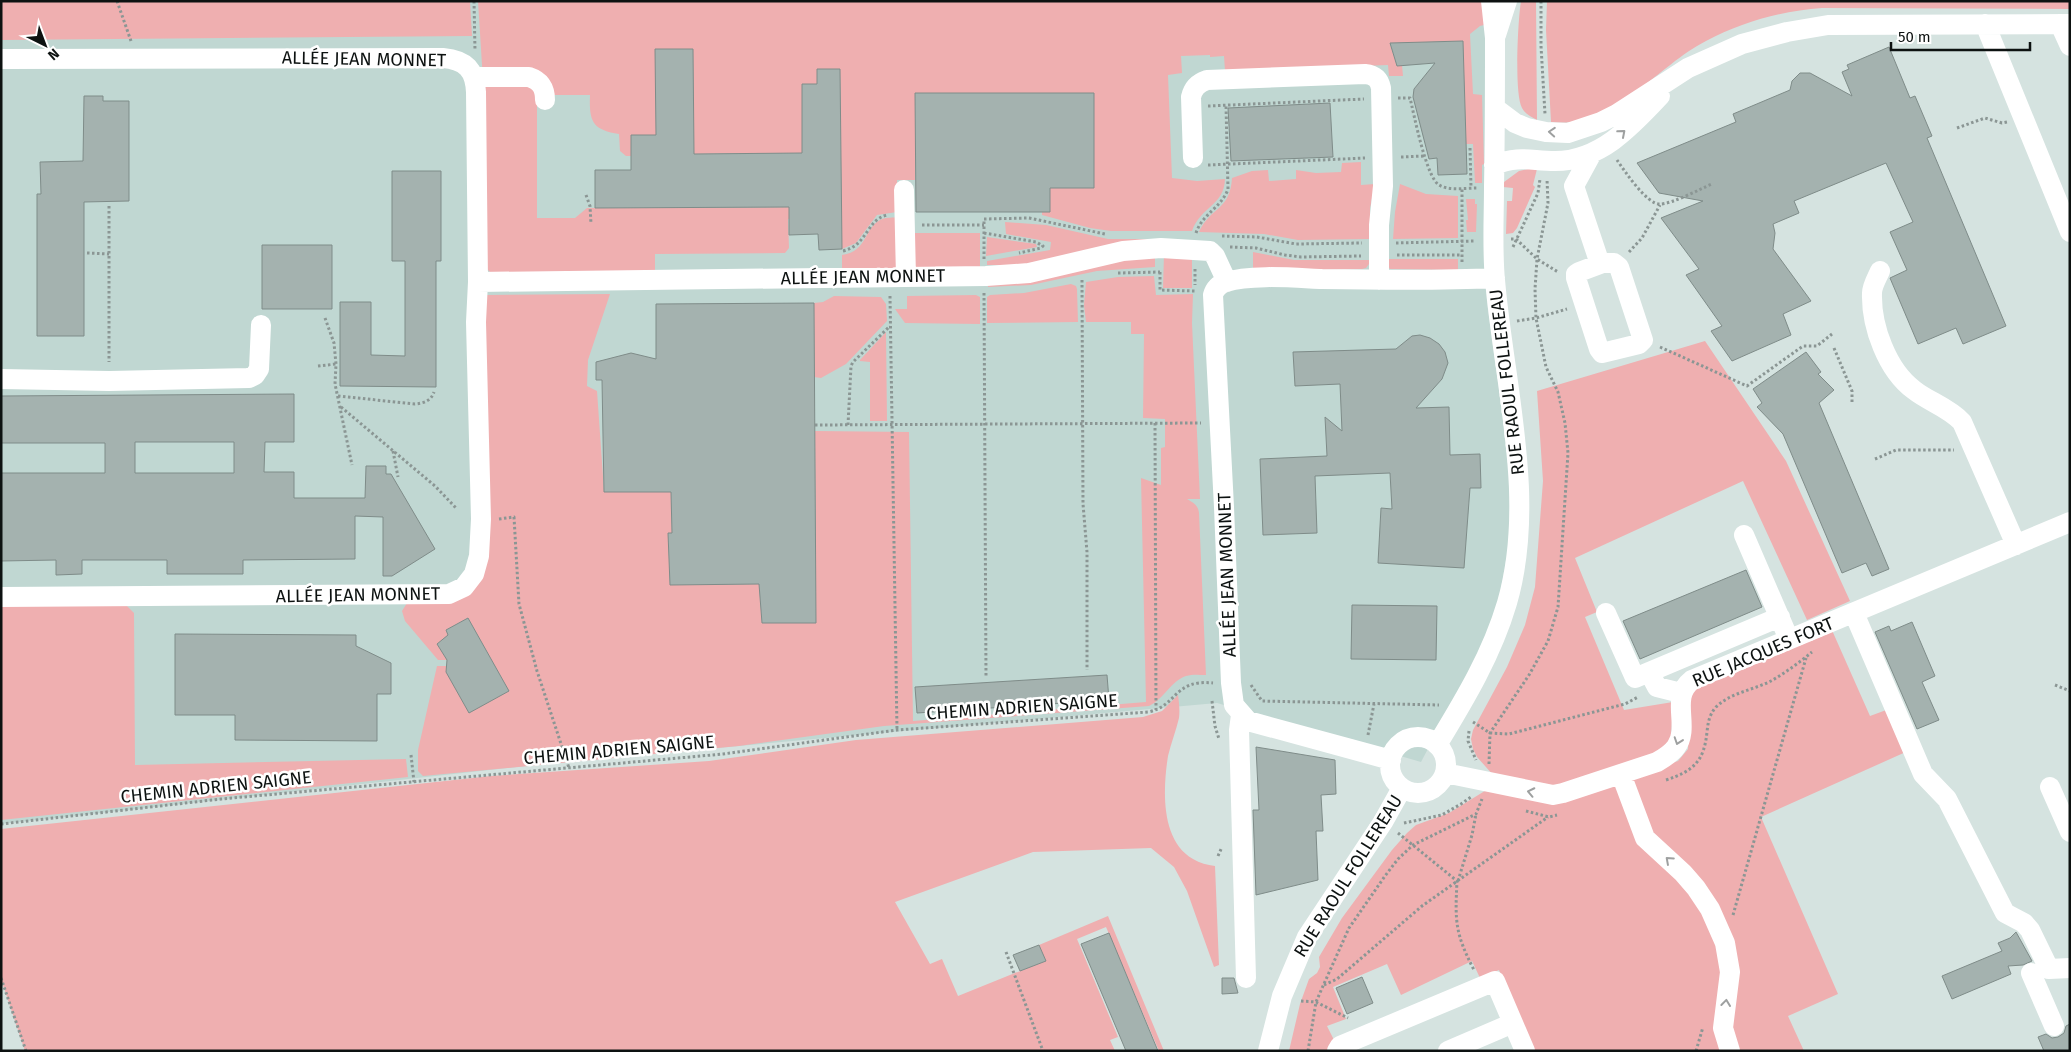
<svg xmlns="http://www.w3.org/2000/svg" width="2071" height="1052" viewBox="0 0 2071 1052" font-family="'Fira Sans',sans-serif">
	<rect width="100%" height="100%" fill="#d5e3e0"/>
	<!-- built -->
	<path fill="#c0d7d2" d="M1 1H1485L1486 140 1485 256 1487 302 1508 457 1510 505 1508 549 1499 599 1482 647 1421 762 1217 703 571 761 1 824Z"/>
	<!-- green -->
	<path fill="#efafb0" d="M1 1H470L472 36 1 40Z
		M478 1H1483L1484 25 1480 26 1470 34 1473 94 1482 95 1484 164 1482 165V183H1475L1473 144H1466L1462 41 1390 44 1397 66 1402 65 1403 76H1389L1388 65 1225 71 1224 56 1210 57V55L1181 56 1182 73 1168 75 1172 178 1197 181 1225 179C1224 206 1201 206 1192 231H1111L1090 228 1042 215V212L1050 211V188L1093 187V93H915V180H897V212L877 215 856 243 842 249 840 69H817V84H802V153L694 154 693 49H656V135H631V156H626L620 151 619 134C592 130 589 121 590 95H537V218H575L587 208 801 207 802 218 788 219 789 248 785 253 655 254V273L490 272 487 269 483 81Z
		M1521 1H1536L1537 120C1531 117 1525 114 1522 108 1514 93 1518 19 1521 1Z
		M1547 1H2070V9L1822 8C1781 11 1742 22 1706 41 1655 67 1615 129 1551 122L1546 30Z
		M1361 162V185L1375 184 1370 208V239L1298 240 1264 234 1199 232C1211 206 1230 211 1232 178L1252 171 1268 170 1269 181 1296 179V170L1316 173 1341 172 1342 163Z
		M1528 169H1537L1533 185 1535 187 1517 228 1513 233 1506 234 1507 201H1512L1513 188 1503 187 1504 182 1519 171Z
		M1400 184 1426 194 1458 196V238L1393 239 1395 212Z
		M1466 199H1475V204H1477L1476 232H1467L1466 220H1468Z
		M898 217 900 266 895 271H842V255C869 251 863 227 882 219 887 217 893 218 898 217Z
		M1005 222 1046 225 1108 239H1154L1062 261 1013 265H987V261L1050 250 1051 242 1006 234Z
		M912 233H980V271L914 269Z
		M987 237 1036 244 1037 247 986 256Z
		M1253 252 1294 260H1372L1366 268 1362 269 1253 271Z
		M1155 254V267L1097 271 1031 285 988 287V282Z
		M1164 254 1192 256V288H1163Z
		M1387 259H1458V270L1390 269 1387 265Z
		M1154 276 1156 295 1193 294 1192 323 1200 499H1187C1194 503 1198 505 1199 513L1206 675C1200 675 1193 674 1186 676 1171 681 1164 699 1149 706L884 726 739 746 423 776 418 771V750L437 666H451L509 691 468 618 446 630 452 641 440 648 447 660H438L405 621 402 611 407 603 467 594 486 337V295L610 294 588 360 587 386 597 391 604 491 671 492 672 533 668 534 670 585 759 584 762 623H816L815 431 909 432 913 721 1146 702 1141 478 1161 485V448L1165 447V419L1143 418 1144 334H1131V322H1086L1084 305 1086 282 1118 277Z
		M1071 284 1076 286 1077 289 1078 322 987 323V297L990 295 1024 293Z
		M976 295 980 297V324L905 323 895 309H907V296Z
		M834 296 881 297 886 304 887 321 846 364 821 378 814 377V303L823 302Z
		M886 332 887 421H870V362L860 361V360Z
		M1705 341 1786 461 1850 601 1807 620 1743 481 1575 558 1597 612 1585 617 1624 710 1673 702 1671 738 1658 753 1560 787 1494 776 1477 757 1473 749 1471 739 1473 730 1507 667 1525 625 1535 587 1543 481 1537 391Z
		M1 606H127L134 613 135 765 406 759 408 777 1 820Z
		M1831 628 1870 716 1889 709 1908 751 1761 817 1838 994 1788 1016 1804 1051H1533L1499 970 1480 978 1472 961 1401 995 1387 964 1333 987 1346 1019 1327 1026 1334 1040 1329 1049 1325 1051H1289L1300 1004 1309 979 1317 973 1320 967 1319 957 1342 918 1392 850 1407 833 1416 825 1449 813 1488 789 1552 803 1678 761 1688 749 1690 692Z
		M1178 695C1179 702 1180 711 1179 718 1176 731 1171 743 1168 756 1163 788 1160 840 1193 859 1200 863 1207 865 1215 866L1219 965 1214 967 1187 891 1174 867 1151 848 1033 852 895 902 930 964 942 959 958 996 1045 961 1039 945 1108 916 1164 1051H1159L1106 927 1077 939 1118 1037 1110 1040 1115 1051H25L1 979V829L491 776 709 761 856 740 1143 717 1162 711Z"/>
	<!-- building -->
	<path fill="#a4b2af" stroke="#7f8c89" fill-rule="evenodd" d="M1463 41 1467 174 1438 175 1437 158 1429 159 1413 97 1414 89 1435 63 1397 66 1390 43Z
		M1889 47 1910 98 1915 96 1932 136 1927 138 2006 326 1963 344 1956 328 1918 344 1890 278 1907 270 1890 232 1913 222 1886 163 1794 201 1799 213 1773 224 1775 233 1773 249 1811 301 1783 314 1791 335 1732 361 1711 331 1722 326 1686 275 1699 269 1661 218 1703 201 1659 193 1637 163 1736 122 1733 114 1790 90 1792 81 1800 73H1810L1852 96 1842 72 1849 69 1847 65Z
		M655 49H693L694 154 802 153V84H817V69H840L842 249 819 250 818 234 789 235V207L595 208V170H631V135H656Z
		M915 93H1094V188H1050V212H916Z
		M84 96H103V101H129V201L84 202V336H37V194H41L40 162 83 161Z
		M1330 103 1333 157 1231 161 1228 108Z
		M392 171H441V261H436V387L340 386V302H371V355L405 356V261H392Z
		M262 245H332V309H262Z
		M814 303 816 623H762L759 584 670 585 668 533H672L671 492H604L602 380H596V362L631 353 656 359V304Z
		M1420 335 1430 338 1439 344 1445 352 1448 363 1442 379 1416 408 1449 407 1450 455 1480 454 1481 488H1470L1464 568 1378 563 1381 508 1392 509 1390 473 1315 476 1317 533 1263 535 1260 459 1327 456 1325 417 1342 431 1340 384 1295 386 1293 352 1396 349 1412 336Z
		M1806 352 1821 372 1818 374 1834 390 1819 403 1889 569 1872 576 1866 563 1842 573 1783 434 1757 407 1762 403 1753 389Z
		M294 394V442H265L264 472H294V498H365L366 466H386V474H391L435 549 392 576H383V517L355 516V559L243 560V574H167V560H82V574L56 575V560L1 561V473H105V443H1V396ZM135 442H234V473H135Z
		M1746 570 1762 607 1640 659 1623 621Z
		M1352 605 1437 606 1436 660 1351 659Z
		M468 618 509 691 469 713 446 672 447 660 437 644 448 635 446 630Z
		M1912 622 1935 676 1922 682 1939 720 1917 729 1875 632 1889 626 1891 631Z
		M175 634 356 635V646L391 663V694H377V741L235 740V715H175Z
		M1107 675 1109 700 917 713 915 687Z
		M1256 747 1335 760 1336 794 1321 795 1323 831H1316L1318 880 1256 895 1253 810H1259Z
		M2016 932 2032 961 2023 965 2008 966 2011 974 1952 999 1942 976 2002 951 1998 943 2010 938Z
		M1109 933 1158 1051H1126L1081 944Z
		M1039 945 1046 961 1020 971 1013 955Z
		M1362 977 1373 1003 1347 1014 1336 988Z
		M1222 978H1234L1238 993 1222 994Z
		M2070 1024V1051H2044L2038 1037 2046 1034 2052 1038 2058 1037 2064 1033 2066 1026Z"/>
	<g fill="none" stroke-linecap="round" stroke-linejoin="round">
		<!-- path -->
		<path stroke="#8b9694" stroke-width="3" stroke-dasharray="2.5 2.5" stroke-linecap="butt" d="M117 1 131 41
			M474 1 475 51
			M1541 1V46L1545 114
			M1398 98H1410C1414 114 1426 177 1439 185 1449 191 1465 188 1477 188
			M1208 106 1364 99
			M1957 128 1985 118 2002 123 2007 122
			M1470 148 1471 188
			M1401 157 1424 156
			M1617 160C1624 170 1647 205 1660 204 1672 204 1700 189 1712 184
			M1208 165 1365 158
			M586 195 590 206 591 224
			M109 206V362
			M922 225H984
			M984 233 1036 242 1043 246 1041 248 1019 253
			M1196 233C1202 214 1222 207 1228 189L1226 105
			M1222 236 1257 237 1296 244 1362 243
			M1511 239H1516L1537 259 1558 272
			M1396 243 1475 241
			M1230 247 1256 248 1285 255 1301 257 1361 256
			M1513 247 1538 193 1540 179
			M843 251C868 245 866 220 887 215
			M1629 252 1642 238 1660 205
			M87 253 109 254
			M1397 255H1461
			M984 259V219L1029 218 1105 234
			M1462 262V188
			M1195 269V285
			M1160 272V290L1195 291
			M1118 273 1160 272
			M1082 280 1083 504 1087 552V670
			M984 293 986 677
			M890 296 897 730
			M325 318 334 343 336 364 335 384 352 465
			M1517 321 1536 318 1567 309
			M1660 347 1747 386 1803 346H1817L1832 334
			M1834 348 1852 391V403
			M318 366 336 364
			M338 396 415 404C424 403 431 401 434 392
			M341 407 435 486 457 509
			M1155 423 1156 710
			M815 425 1201 423
			M848 425 851 366 853 362 890 326
			M393 451 398 477
			M1875 459 1896 450H1954
			M499 519 514 517 519 604 537 671 569 768
			M1251 685 1262 701 1439 705
			M2055 685 2070 691
			M1212 701 1215 726 1219 739
			M1473 722 1490 733 1509 734 1625 704 1638 697
			M1469 731 1468 741 1476 760
			M1368 735 1374 704
			M411 755 414 782
			M1489 764 1490 733 1529 675 1548 641 1558 607 1568 453 1565 423 1558 392 1546 367 1536 318 1535 289 1537 259 1548 203 1547 179
			M1666 780C1693 771 1704 762 1707 732 1708 723 1709 715 1716 707 1730 693 1753 690 1771 681 1785 673 1800 662 1812 652
			M1526 811 1549 817 1557 815
			M1404 823 1442 815 1461 804 1471 797
			M1 824 221 799 723 754 897 730 1148 712C1178 706 1173 679 1213 683
			M1398 833 1457 881C1455 922 1455 933 1474 970
			M1218 856 1222 847
			M1458 881 1472 835 1476 814
			M1733 915 1806 658
			M1006 952 1043 1051
			M1 978 26 1051
			M1324 985 1337 979 1422 906 1548 817
			M1301 1001 1316 1002 1348 1018
			M1308 1051 1316 1002 1323 986 1349 928 1385 876 1398 859 1413 845 1476 814 1482 799
			M1696 1051 1703 1027"/>
		<!-- minor -->
		<path stroke="#fff" stroke-width="20" d="M1985 24 2070 232
			M2060 24 2070 46
			M1496 35 1507 1
			M1 59 443 58C466 60 475 70 476 92L478 282 476 322 481 519 479 556 474 574 464 587 449 594 1 597
			M476 77H529C541 81 545 88 545 100
			M1495 108 1515 123 1527 128 1546 132 1568 133 1601 122 1617 114 1688 68 1742 44 1787 32 1828 25 2070 24
			M1592 153 1574 186 1598 258 1603 263
			M1193 158 1191 97C1193 88 1198 83 1207 80L1365 74C1374 75 1379 78 1381 88L1383 186 1379 225V280
			M1494 165C1520 155 1530 161 1555 161 1600 161 1632 126 1660 96
			M904 190 906 277
			M1603 263H1614L1619 267 1643 340 1639 344 1602 353 1599 349 1576 278V274L1579 272Z
			M1880 271C1877 278 1872 286 1872 293 1871 326 1887 370 1914 390 1929 402 1948 407 1962 422L2016 545
			M478 282 986 276 1029 273 1123 251 1161 248 1210 251 1215 256 1227 282
			M1 379 109 381 249 378 255 375 259 369 261 325
			M1744 535 1785 630
			M1606 613 1635 678 1780 617
			M1854 613 1923 774 1947 799 2005 913 2024 923 2030 930 2049 969 2070 968
			M1649 672 1657 687 1681 693
			M1241 715 1239 730 1246 978
			M1390 765a28 28 0 1 1 56 0a28 28 0 1 1-56 0Z
			M1437 745C1465 699 1492 654 1507 603 1537 500 1504 385 1495 280 1492 249 1494 217 1494 186 1495 137 1495 88 1495 38L1491 1
			M1391 760 1248 721 1234 705 1231 683 1224 507 1213 295C1215 288 1220 284 1226 282 1250 274 1297 278 1322 279 1379 280 1438 281 1495 278
			M1445 773 1553 795 1563 793 1657 762C1664 758 1671 754 1676 747 1691 726 1669 698 1692 680L2070 522
			M1621 774 1645 838 1683 873 1696 888 1710 909 1725 943 1730 972 1723 1028 1730 1051
			M2050 787 2070 832
			M2031 973 2054 1026
			M1268 1051 1282 996 1307 937 1383 822 1402 788
			M1337 1051 1340 1046 1495 981 1525 1051
			M1448 1051 1513 1023"/>
	</g>
	<!-- one-way arrows -->
	<defs><path id="oneway-chevron" d="M-2-3.5L2.5 0L-2 3.5" fill="none" stroke-width="1.6" stroke-linecap="round" stroke-linejoin="round" transform="scale(1.25)"/></defs>
	<g stroke="#9ea0a0">
		<use href="#oneway-chevron" transform="translate(1552 132) rotate(-176)"/>
		<use href="#oneway-chevron" transform="translate(1622 133) rotate(-41)"/>
		<use href="#oneway-chevron" transform="translate(1678 741) rotate(109)"/>
		<use href="#oneway-chevron" transform="translate(1531 792) rotate(-168)"/>
		<use href="#oneway-chevron" transform="translate(1669 860) rotate(-138)"/>
		<use href="#oneway-chevron" transform="translate(1726 1003) rotate(-83)"/>
	</g>
	<g text-anchor="middle" dominant-baseline="central" stroke-width="5" stroke-linejoin="round" paint-order="stroke">
		<!-- street labels -->
		<g font-size="18" fill="#0d1211" stroke="#fff">
			<text transform="translate(364 59) rotate(1)">ALLÉE JEAN MONNET</text>
			<text transform="translate(863 277) rotate(-1)">ALLÉE JEAN MONNET</text>
			<text transform="translate(1507 382) rotate(-97)">RUE RAOUL FOLLEREAU</text>
			<text transform="translate(1227 575) rotate(-92)">ALLÉE JEAN MONNET</text>
			<text transform="translate(358 595) rotate(-1)">ALLÉE JEAN MONNET</text>
			<text transform="translate(1763 652) rotate(-23)">RUE JACQUES FORT</text>
			<text transform="translate(1022 707) rotate(-4)">CHEMIN ADRIEN SAIGNE</text>
			<text transform="translate(619 750) rotate(-5)">CHEMIN ADRIEN SAIGNE</text>
			<text transform="translate(216 787) rotate(-6)">CHEMIN ADRIEN SAIGNE</text>
			<text transform="translate(1348 876) rotate(-58)">RUE RAOUL FOLLEREAU</text>
		</g>
	</g>
	<!-- border -->
	<rect width="2071" height="1052" fill="none" stroke="#0d1211" stroke-width="5"/>
	<!-- north arrow -->
	<g transform="translate(45 45) rotate(138)" stroke="#ffffff" stroke-width="4" paint-order="stroke">
	<path d="M0-4L9 19L0 12L-9 19Z" fill="#0d1211"/>
	<text y="-8" font-size="14" font-weight="bold" text-anchor="middle" fill="#0d1211">N</text>
	</g>
	<!-- scale -->
	<path d="M1891 42v8h139v-8" fill="none" stroke="#0d1211" stroke-width="2.5"/>
	<text x="1898" y="42" font-size="15" fill="#0d1211" stroke="#ffffff" stroke-width="4" paint-order="stroke">50 m</text>
</svg>
